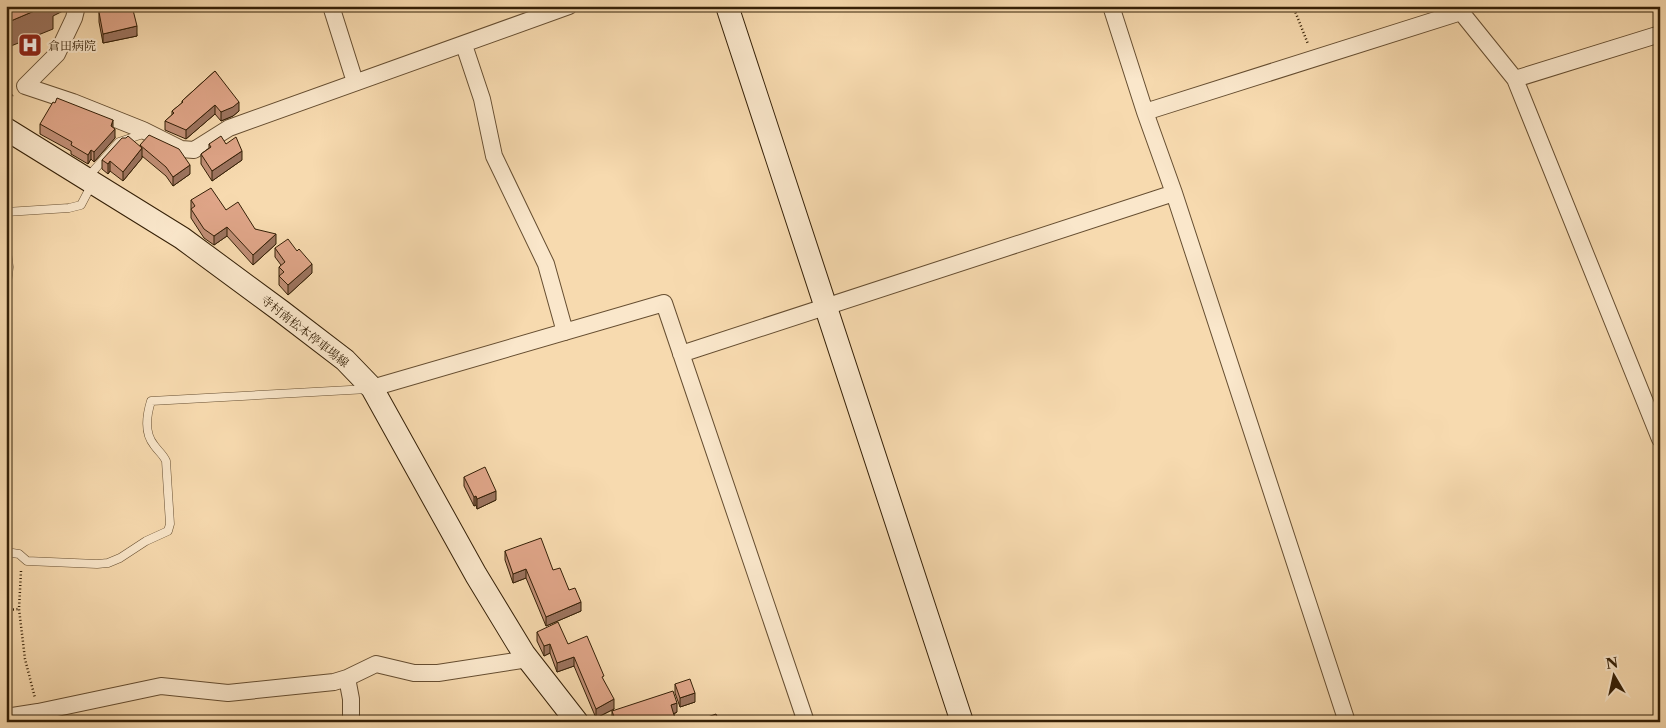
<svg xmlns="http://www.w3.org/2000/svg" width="1666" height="728" viewBox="0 0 1666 728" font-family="'Libre Caslon Text','Noto Serif JP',serif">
	<rect width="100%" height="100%" fill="#f7daaf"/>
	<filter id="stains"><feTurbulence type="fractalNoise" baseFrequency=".004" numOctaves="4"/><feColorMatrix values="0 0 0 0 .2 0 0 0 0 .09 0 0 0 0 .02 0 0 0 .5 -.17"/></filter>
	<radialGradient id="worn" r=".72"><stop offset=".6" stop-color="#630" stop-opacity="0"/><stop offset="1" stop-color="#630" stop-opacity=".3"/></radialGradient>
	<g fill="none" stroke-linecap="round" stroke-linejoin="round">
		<!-- lane casing -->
		<g stroke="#664e31" stroke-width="9">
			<path id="lane" d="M87 178 119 142 146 133
				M6 212 69 208 81 205 92 184
				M6 244 9 267 6 292
				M6 552 19 554 27 561 97 564 108 563 120 558 146 541 168 531 170 524 166 461C163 454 158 451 154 445 144 433 147 414 151 401L368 389"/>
		</g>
		<!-- street casing -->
		<g stroke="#664e31" stroke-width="18">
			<path id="street" d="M77 6 74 18 57 54 25 86 73 102 143 130 181 149 194 150 229 128 569 6
				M331 6 355 82
				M1111 6 1145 112 1174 193 1347 722
				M464 45 482 99 494 156 546 264 565 332
				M1515 79 1660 34
				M1145 112 1461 12 1515 79 1660 439
				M681 354 1174 193
				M372 388 664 303 806 722
				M347 678 376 664 414 673H438L528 659
				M6 717 38 712 161 686 228 693 334 682 347 678 351 699V722"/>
		</g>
		<!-- secondary casing -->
		<g stroke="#352007" stroke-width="24">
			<path id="secondary" d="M727 6 962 722
				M6 129 182 238 281 311 345 360 372 388 476 575 524 654 577 722"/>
		</g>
		<!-- path -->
		<path stroke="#352007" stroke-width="2.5" stroke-dasharray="1 2.5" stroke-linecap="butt" d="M1293 6 1308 44
			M6 99 13 95
			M21 571 19 609 25 659 35 698
			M6 610 19 609"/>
		<!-- lane -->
		<use href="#lane" stroke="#fae7cb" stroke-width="8"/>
		<!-- street -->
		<use href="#street" stroke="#fae7cb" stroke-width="16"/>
		<!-- secondary -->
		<use href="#secondary" stroke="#fae7cb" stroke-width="22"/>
	</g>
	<!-- wall -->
	<path fill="#c08e75" stroke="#352007" d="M106 6H132L137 36 103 43 99 22V12L107 11Z
		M215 71 239 111 233 116 221 121 215 114 186 139 165 130V121L172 115V111L182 103V101Z
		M40 124 113 128 115 138 94 162 91 159 88 164 71 154V151L40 134Z
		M209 144H226L242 160 212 181 201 164V154L209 148Z
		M140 145 190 174 173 186 166 176 142 156V158L123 181 110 171 108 174 102 169V160L140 147Z
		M191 200 226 210 255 229 276 244 253 265 227 236 214 245 204 238 191 218Z
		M275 248 312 273 288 295 279 285V267L281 265 275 257Z
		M464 477 496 500 477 509 476 505 474 506 464 486Z
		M505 551 553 570 569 590 581 611 546 626 526 578 513 583 505 560Z
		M537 632 568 644 604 681 614 709 596 718 574 666 557 672 550 653 544 656 537 641Z
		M675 684 695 702 680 707 675 693Z
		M612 711 677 712 674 714 676 722H612Z"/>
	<!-- shaded-wall -->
	<path fill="#9c745f" stroke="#352007" d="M46 6H66L65 10 53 16V29L6 48V23Z
		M137 26V36L103 43V34Z
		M239 102V111L233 116 221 121V112Z
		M215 105V114L186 139V130Z
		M113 120V129H115V138L94 162V152L111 126Z
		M142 148V158L123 181V172Z
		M91 150V159L88 164V155Z
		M242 151V160L212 181V171Z
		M110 161V171L108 174V164Z
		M190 165V174L173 186V177Z
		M227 227V236L214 245V236Z
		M276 234V244L253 265V255Z
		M312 264V273L288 295V285Z
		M496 491V500L477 509V499Z
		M476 496V505L474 506V497Z
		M526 569V578L513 583V574Z
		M581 602V611L546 626V617Z
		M550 644V653L544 656V646Z
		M574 657V666L557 672V663Z
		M695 693V702L680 707V698Z
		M614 699V709L596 718V709Z
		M677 703V712L671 715V705Z"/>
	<!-- building -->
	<path fill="#dfa588" stroke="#352007" d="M6 6H46L6 23Z
		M108 6H132L137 26 103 34 99 12 109 10Z
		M215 71 239 102 233 107 221 112 215 105 186 130 165 121 174 113 172 111 183 102 182 101Z
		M57 98 113 120 111 126 115 129 94 152 91 150 88 155 71 145 72 142 40 124 53 102 55 103Z
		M149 135 179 149 190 165 173 177 166 167 140 145Z
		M128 136 142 148 123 172 110 161 108 164 102 160 122 138H126Z
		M221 136 226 144 236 137 242 151 212 171 201 154 211 147 209 144Z
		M211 188 226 210 238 202 255 229 276 234 253 255 227 227 214 236 204 229 191 209 195 206 191 200Z
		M288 239 297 251 299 249 312 264 288 285 279 276 284 272 279 267 285 262 275 248Z
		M485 467 496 491 477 499 476 496 474 497 464 477Z
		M541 538 553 570 560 568 569 590 575 588 581 602 546 617 526 569 513 574 505 551Z
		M558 622 568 644 587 636 604 676 602 677 614 699 596 709 574 657 557 663 550 644 544 646 537 632Z
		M690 679 695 693 680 698 675 684Z
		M673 691 677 703 671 705 676 722H616L612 711Z
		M716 714 719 721H721V722H694Z"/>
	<!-- icons -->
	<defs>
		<g id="hospital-square" transform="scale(1.25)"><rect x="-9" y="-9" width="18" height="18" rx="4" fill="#8f2418" stroke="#fae7cb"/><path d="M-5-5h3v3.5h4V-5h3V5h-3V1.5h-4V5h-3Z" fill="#fff"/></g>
	</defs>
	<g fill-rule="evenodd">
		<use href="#hospital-square" x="30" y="45"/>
	</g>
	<g text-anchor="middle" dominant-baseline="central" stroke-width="4" stroke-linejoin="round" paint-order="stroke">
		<!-- poi labels -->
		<g font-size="12" fill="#352007" stroke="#fae7cb" text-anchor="start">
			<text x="48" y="45">倉田病院</text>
		</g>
		<!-- street labels -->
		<g font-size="12" fill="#352007" stroke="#fae7cb">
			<text transform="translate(305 331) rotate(38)">寺村南松本停車場線</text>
		</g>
	</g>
	<!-- margin -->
	<rect width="1666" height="728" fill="none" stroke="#f7daaf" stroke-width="25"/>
	<rect x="8" y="8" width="1651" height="713" fill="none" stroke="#352007" stroke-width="2.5"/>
	<rect x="12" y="12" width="1641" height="703" fill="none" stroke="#352007"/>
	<!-- north arrow -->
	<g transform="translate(1614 676) rotate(351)" stroke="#fae7cb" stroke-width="4" paint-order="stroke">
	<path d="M0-4L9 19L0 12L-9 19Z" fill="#352007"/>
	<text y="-8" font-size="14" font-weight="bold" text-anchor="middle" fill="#352007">N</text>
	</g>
	<rect width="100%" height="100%" filter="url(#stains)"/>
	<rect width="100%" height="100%" fill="url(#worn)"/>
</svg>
